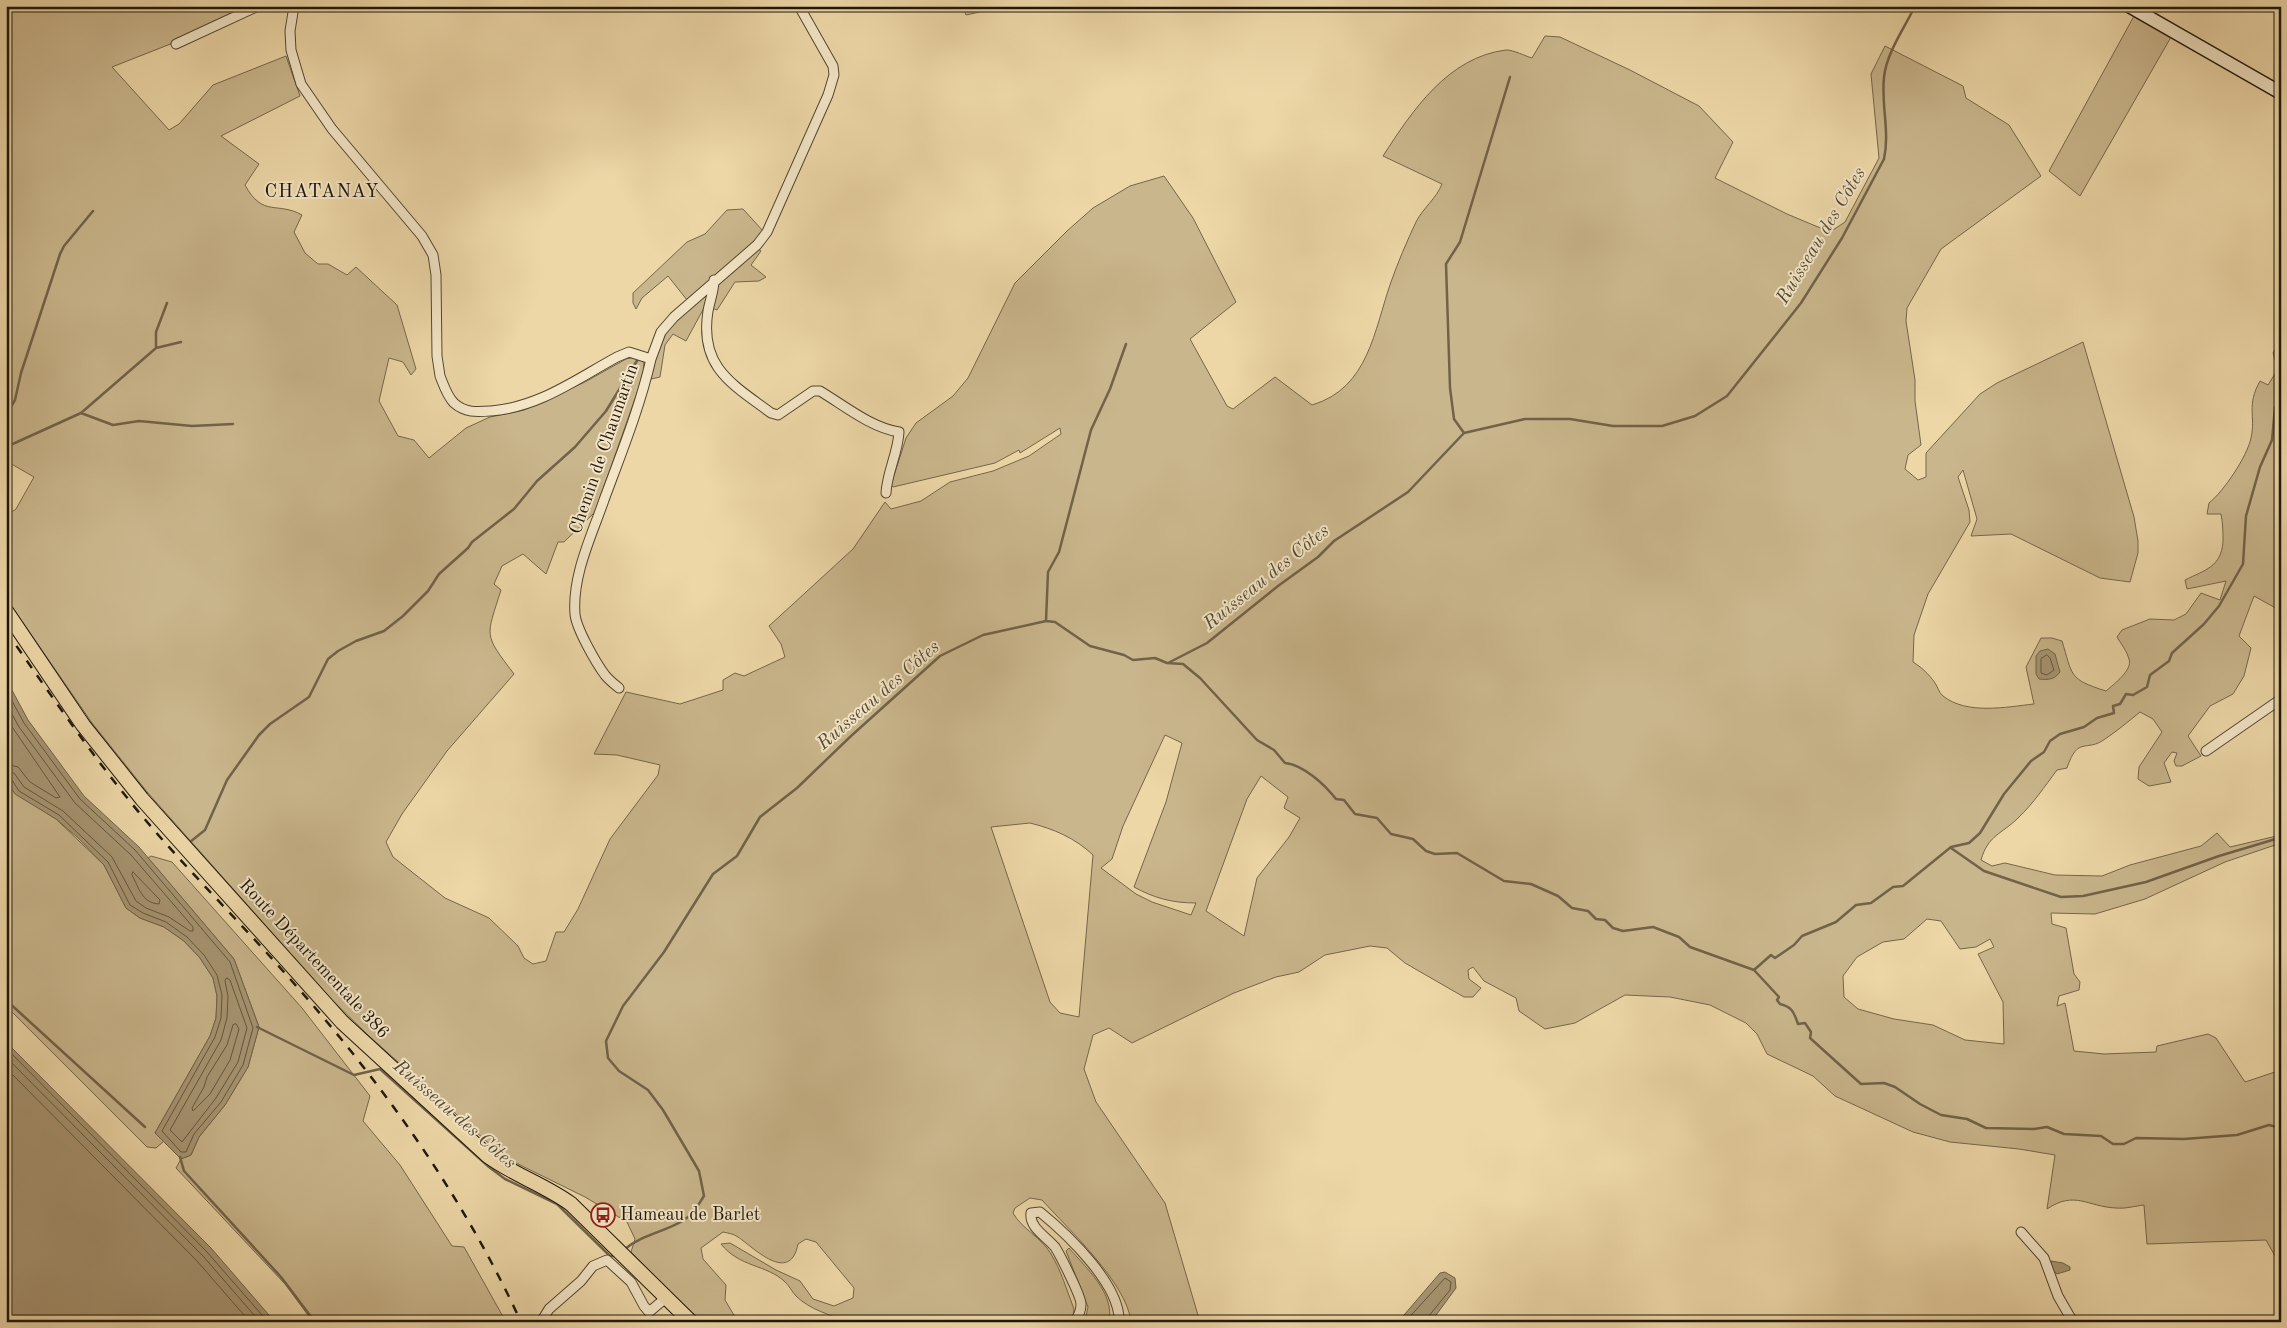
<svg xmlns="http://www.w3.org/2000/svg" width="2287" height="1328" viewBox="0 0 2287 1328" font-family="'Old Standard TT',serif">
	<rect width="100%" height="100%" fill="#edd7a7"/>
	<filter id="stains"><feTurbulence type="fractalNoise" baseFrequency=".004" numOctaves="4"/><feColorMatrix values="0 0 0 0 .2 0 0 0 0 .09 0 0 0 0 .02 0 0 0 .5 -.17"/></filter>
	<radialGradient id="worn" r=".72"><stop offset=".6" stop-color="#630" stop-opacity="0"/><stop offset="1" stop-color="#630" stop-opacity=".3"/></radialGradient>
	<!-- green -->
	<path fill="#cab68c" stroke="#74664c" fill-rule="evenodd" d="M6 6H245L173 43 112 67 169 130 179 124 213 85 286 56 300 96 221 136 259 164 245 185C263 218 277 201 302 215L294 232 305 253 318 264H328L347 275 356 267 397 305 416 369 411 375 403 362 389 358 379 401 398 436 414 440 429 458 466 428 490 417 524 410 585 382 626 359 636 357 644 360 643 376 595 512 564 542H558L546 574 523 554 502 566 494 584 501 590C486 638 483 633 514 674L447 751 402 814 386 842 393 857 445 898 489 918 518 946 524 958 533 964 546 961 556 932H564L578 909 610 839 658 775 660 765 617 755 594 754 626 692 680 704 723 690V680L735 673 744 676 785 657 781 644 769 626 853 549 885 502 891 509 921 501 950 482 993 471 1029 456 1061 434 1060 428 1020 453 1019 450 995 463 893 487 891 485 906 438 916 423 953 396 968 378 1015 283 1067 231 1093 208 1130 186 1164 176 1193 218 1236 302 1190 339 1227 406 1233 409 1275 377 1312 405C1369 388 1374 330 1391 282 1398 262 1407 241 1416 222 1423 208 1436 199 1442 184L1383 156C1412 111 1448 57 1506 50 1514 50 1525 56 1532 58L1545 36 1560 37 1630 70 1699 106 1733 142 1715 178 1787 214 1830 232 1845 222 1879 158 1871 74 1885 46 1963 86 1966 98 2009 125 2041 176 1941 249 1907 308 1906 321 1915 380V401L1921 445 1908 455 1905 469 1918 480 1926 477V453L1980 394 1997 383 2083 342 2134 517 2138 541V553L2130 582 2100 578 2011 534 1971 536 1977 519 1963 470 1958 477 1969 510 1970 522 1928 594 1914 635 1913 662C1921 667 1929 674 1935 683 1938 687 1939 693 1943 696 1967 715 2006 707 2034 704L2026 667 2041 638H2052L2062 641C2073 676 2068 679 2106 691 2114 684 2133 670 2129 659 2127 651 2121 644 2117 637L2122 630 2150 619 2174 620 2186 614 2201 593 2220 600 2226 581 2187 589 2185 580C2205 570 2221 567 2223 542 2223 532 2223 524 2221 514H2207L2209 503C2223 492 2247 457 2251 438 2256 416 2246 406 2260 381L2268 385 2278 369 2273 353 2281 338V611L2254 596 2239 636 2251 648 2244 676 2233 694 2210 706 2188 736 2201 756 2182 766H2176L2174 761 2177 753 2172 752 2164 763 2171 782 2149 786 2138 779 2139 767 2162 732 2153 719 2140 712C2129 721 2117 731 2105 739 2086 753 2078 735 2067 768L2057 770C2045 786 2033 804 2018 818 2002 834 1988 835 1981 860L1992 866 2005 863 2055 875 2102 876 2130 865 2201 846 2217 833 2230 847 2281 835V843L2225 862 2145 899 2095 914 2051 913 2052 924 2066 928 2074 974 2080 982 2079 990 2059 996 2057 1006 2065 1003 2074 1051 2104 1054 2156 1052 2157 1046 2208 1034 2216 1038 2245 1082 2281 1070V1254L2275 1256 2266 1240 2147 1244 2144 1205C2135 1206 2125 1209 2116 1208 2088 1207 2075 1190 2047 1209L2055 1155 2019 1149 1950 1142 1913 1132 1835 1096 1813 1076 1767 1054 1757 1034 1746 1023 1710 1005 1670 997 1625 995 1575 1023 1545 1029 1519 1011 1516 998 1484 981 1473 967 1468 970 1469 979 1481 988 1473 997H1464L1405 963 1387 948 1370 946 1325 955 1299 972 1276 977 1234 993 1132 1043 1109 1028 1093 1035 1084 1069 1096 1102 1165 1203 1200 1322H1131C1127 1283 1068 1229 1042 1200L1030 1198 1015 1208 1013 1213C1022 1229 1041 1237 1051 1254 1061 1270 1067 1291 1074 1309L1073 1318 1068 1322H848C831 1315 810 1310 796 1296 792 1292 789 1285 784 1281 767 1265 739 1267 721 1244L730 1243 776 1270 800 1281 813 1299 834 1306 853 1298 854 1288 816 1242 806 1239 798 1244C790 1285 754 1248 738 1237 734 1234 728 1233 723 1232L701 1248 703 1259 726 1285 725 1300 738 1322H699L631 1252 635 1239 627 1222 585 1197 504 1157 369 1036 329 997 148 793 92 723 6 598V516L16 509 34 477 8 462 6 463ZM1165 735 1182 743 1166 802 1134 887C1154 898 1172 903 1196 903L1191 915 1152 902 1136 894 1101 868 1112 859 1123 826ZM1261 776 1288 797 1284 808 1300 818 1289 837 1257 878 1244 936 1206 911 1247 799ZM1030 823C1054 829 1075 838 1093 855L1079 1017 1060 1013 1050 1002 991 827ZM1927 919 1941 921 1960 949 1976 947 1990 939 1994 947 1978 954 2003 1002 2004 1044 1965 1040 1933 1025 1894 1019 1858 1009 1844 997 1843 976 1857 957 1883 942 1904 939Z
		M962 6H1007L966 15Z
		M2134 16 2171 37 2080 196 2049 171Z
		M743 209 763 231 755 242 687 300 668 276 642 298 636 309 633 303V293L687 242 705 234 727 210Z
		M758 249 761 251 751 265 766 277 759 281 735 282 717 310 712 308 718 282Z
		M710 288 705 306 686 341 673 334 665 345 660 377 651 379 653 366 665 332Z
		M6 780 16 794 56 819 104 865 126 908 140 918 164 927 184 941 200 958 213 978 217 996 216 1018 210 1036 155 1133 164 1141 156 1148 147 1147 6 1006Z
		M151 856 172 862 302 1008 370 1096 363 1121 400 1165 452 1246 464 1247 506 1322H313L285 1284 176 1168 181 1159 191 1155 199 1137 225 1105 248 1067 259 1027 234 959 148 858Z
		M1069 1248C1086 1268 1115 1293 1109 1322H1081L1086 1316 1088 1307 1066 1251Z"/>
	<!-- water -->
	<path fill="#a79572" stroke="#716249" d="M2048 649 2055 654 2060 672C2054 680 2048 680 2039 679L2036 674V656L2040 651Z
		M6 679 28 720 84 796 139 847 234 959 259 1027 248 1067 225 1105 199 1137 191 1155 181 1159 155 1133 210 1036 216 1018 217 996 213 978 200 958 184 941 164 927 140 918 126 908 104 865 77 837 56 819 15 794 6 780Z
		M6 1042 211 1248 275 1322H6Z
		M2051 1261 2063 1263 2070 1267V1270L2057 1274 2051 1268Z
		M1445 1272 1455 1278 1456 1288 1431 1322H1398L1440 1273Z"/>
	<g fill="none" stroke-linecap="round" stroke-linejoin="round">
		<!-- shore -->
		<path stroke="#63563e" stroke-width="1" d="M2047 655 2050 658 2054 670 2047 675 2041 673V659Z
			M6 690 24 723 80 799 135 850 230 962 253 1028 243 1065 221 1102 194 1134 186 1152H181L162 1131 215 1037 221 1018 222 995 217 975 204 955 187 937 166 922 143 913 130 905 108 862 59 815 19 791 12 780 6 778
			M6 703 19 727 75 803 131 855 193 927V931H190L169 917 146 908 136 901 112 857 63 811 24 787 14 773 6 772
			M6 718 60 797 56 798 30 782 18 767 6 764
			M133 872 160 900 159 904C142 903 139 888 132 875Z
			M227 978 230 980 247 1028 238 1062 216 1098 182 1142 170 1130 221 1040 227 1018 228 996 225 981Z
			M236 1024 239 1029 230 1060 210 1094 193 1111 192 1108 204 1087 207 1077 227 1045 233 1025Z
			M6 1048 207 1252 268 1322
			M6 1057 203 1256 260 1322
			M6 1068 197 1261 250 1322
			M1405 1322 1445 1278 1451 1282 1450 1290 1428 1317 1427 1322"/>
		<!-- stream -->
		<path stroke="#716249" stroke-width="2.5" d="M156 347V332L167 303
			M81 413 156 348 181 342
			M6 415 15 400 21 373 60 254 64 246 93 211
			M1464 433 1454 419 1450 388 1446 264 1460 242 1510 77
			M6 447 81 413 113 425 139 421 192 426 233 424
			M1046 621 1048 572 1059 552 1091 430 1110 389 1126 344
			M1168 663 1207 643 1278 586 1318 557 1334 541 1408 492 1464 433 1525 419H1570L1613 426H1662L1695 416 1727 396 1801 303 1842 238 1884 159C1890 132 1881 105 1884 77 1887 52 1904 29 1915 6
			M190 842 205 830 227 780 259 735 270 724 309 697 328 659 338 651 356 641 384 631 403 616 428 591 439 574 468 548 472 542 514 509 537 481 575 447 606 411 638 359
			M1951 848 1984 871 2061 897 2083 896 2146 882 2219 856 2279 838
			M1754 970 1771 955 1775 958 1794 945 1802 936 1836 922 1856 905 1871 903 1893 887 1903 886 1951 847 1969 843 1980 833 2004 794 2031 761 2044 752 2050 741 2060 734 2084 727 2097 718 2114 713 2113 706 2120 704 2126 694 2133 695 2147 687 2150 675 2169 661 2172 653 2204 624 2219 606 2243 564 2246 516 2260 467 2272 440 2275 407
			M6 1000 145 1127
			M257 1027 354 1075 380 1069 489 1167 505 1179 557 1204 610 1256H617
			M180 1157 184 1171 281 1277 315 1322
			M625 1249C643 1234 665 1232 684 1220 693 1215 698 1205 704 1196L699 1171 663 1110 648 1090 619 1071 608 1058 606 1041 623 1006 664 952 713 874 737 856 760 817 797 788 851 736 940 656 983 635 1046 621 1055 622 1090 646 1124 655 1133 660 1155 658 1167 663 1183 664 1200 678 1257 740 1274 750 1285 763C1304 765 1325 785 1336 799L1344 800 1355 814 1377 818 1391 834 1413 839 1426 851 1435 854 1457 853 1504 881 1531 884 1558 896 1572 908 1588 911 1596 919 1605 920 1613 928 1623 931 1653 927 1679 937 1690 947 1754 970 1779 997 1777 1000 1780 1004C1793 1007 1794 1013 1798 1024L1805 1023 1811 1032 1810 1038 1861 1084 1884 1083 1895 1087 1920 1104 1941 1115 1967 1119 1986 1128 2034 1129 2047 1127 2064 1134 2101 1136 2113 1144H2124L2136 1138 2184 1139 2237 1135 2269 1125 2281 1128"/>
		<!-- minor casing -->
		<g stroke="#524632" stroke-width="11">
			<path id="minor" d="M294 6 290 31 291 50 301 84 332 129 422 236 433 255 436 275 437 356 440 376C444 386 447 396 454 403 465 413 477 412 491 411 539 407 575 380 617 357L629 352 651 359C640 407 621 454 604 500 592 535 572 575 575 614 576 628 596 663 605 675 609 680 614 684 619 688
				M176 44 258 6
				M714 280C714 291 710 300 708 311 699 367 732 384 771 413L778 415 813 391H820C845 406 870 427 899 432 898 453 887 472 886 493
				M651 359 661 332 674 317 757 245 767 232 828 95 834 75 833 66 799 6
				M2206 751 2281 699
				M2021 1232 2044 1258 2058 1296 2073 1322
				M541 1322 549 1309 581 1281 593 1266 607 1260 631 1282 644 1306 649 1312 667 1297
				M1074 1322C1079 1316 1081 1311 1081 1304 1081 1296 1060 1255 1055 1247 1047 1237 1029 1228 1031 1213L1040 1212C1067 1234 1121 1285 1119 1322"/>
		</g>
		<!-- secondary casing -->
		<g stroke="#1f160b" stroke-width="15">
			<path id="secondary" d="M2129 6 2281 93"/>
		</g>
		<!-- primary casing -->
		<g stroke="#1f160b" stroke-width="16">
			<path id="primary" d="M6 611 83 725 142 799 342 1022 488 1156C514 1175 545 1185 571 1204L691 1322"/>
		</g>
		<!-- minor -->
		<use href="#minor" stroke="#f3e5c6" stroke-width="9"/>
		<!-- secondary -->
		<use href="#secondary" stroke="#f3e5c6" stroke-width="12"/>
		<!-- primary -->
		<use href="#primary" stroke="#edd7a7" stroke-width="14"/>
		<!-- rail -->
		<path stroke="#1f160b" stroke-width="2.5" stroke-dasharray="9 9" stroke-linecap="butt" d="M6 631C51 695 92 756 142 816 190 873 243 925 291 980 383 1084 463 1196 521 1322"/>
	</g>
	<!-- icons -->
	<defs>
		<g id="bus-ring" transform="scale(1.25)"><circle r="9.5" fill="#f3e5c6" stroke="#8f2418" stroke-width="1.5"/><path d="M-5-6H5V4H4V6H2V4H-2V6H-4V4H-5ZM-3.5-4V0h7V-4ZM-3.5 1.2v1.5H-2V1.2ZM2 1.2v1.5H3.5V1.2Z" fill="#8f2418"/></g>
	</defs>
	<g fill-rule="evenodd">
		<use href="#bus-ring" x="603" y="1215"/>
	</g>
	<g text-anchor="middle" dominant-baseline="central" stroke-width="4" stroke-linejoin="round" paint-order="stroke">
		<!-- street labels -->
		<g font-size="18" fill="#1f160b" stroke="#f3e5c6">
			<text transform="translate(604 449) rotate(-71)">Chemin de Chaumartin</text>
			<text transform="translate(314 959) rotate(47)">Route Départementale 386</text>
		</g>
		<!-- poi labels -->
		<g font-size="18" fill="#1f160b" stroke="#f3e5c6" text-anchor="start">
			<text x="620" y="1215">Hameau de Barlet</text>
		</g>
		<!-- neighbourhood labels -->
		<g font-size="19" letter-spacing="1" fill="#1f160b" stroke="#f3e5c6">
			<text x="322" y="192">CHATANAY</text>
		</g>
		<!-- water labels -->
		<g font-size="19" font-style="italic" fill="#554934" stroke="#f3e5c6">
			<text transform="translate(1822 236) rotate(-59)">Ruisseau des Côtes</text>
			<text transform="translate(1267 578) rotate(-39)">Ruisseau des Côtes</text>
			<text transform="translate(879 696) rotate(-41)">Ruisseau des Côtes</text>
			<text transform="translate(454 1115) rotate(41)">Ruisseau des Côtes</text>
		</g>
	</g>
	<!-- margin -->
	<rect width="2287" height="1328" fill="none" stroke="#edd7a7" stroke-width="25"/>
	<rect x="8" y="8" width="2272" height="1313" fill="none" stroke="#1f160b" stroke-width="2.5"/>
	<rect x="12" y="12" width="2262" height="1303" fill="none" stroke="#1f160b"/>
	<rect width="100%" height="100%" filter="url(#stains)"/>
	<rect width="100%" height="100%" fill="url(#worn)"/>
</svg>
